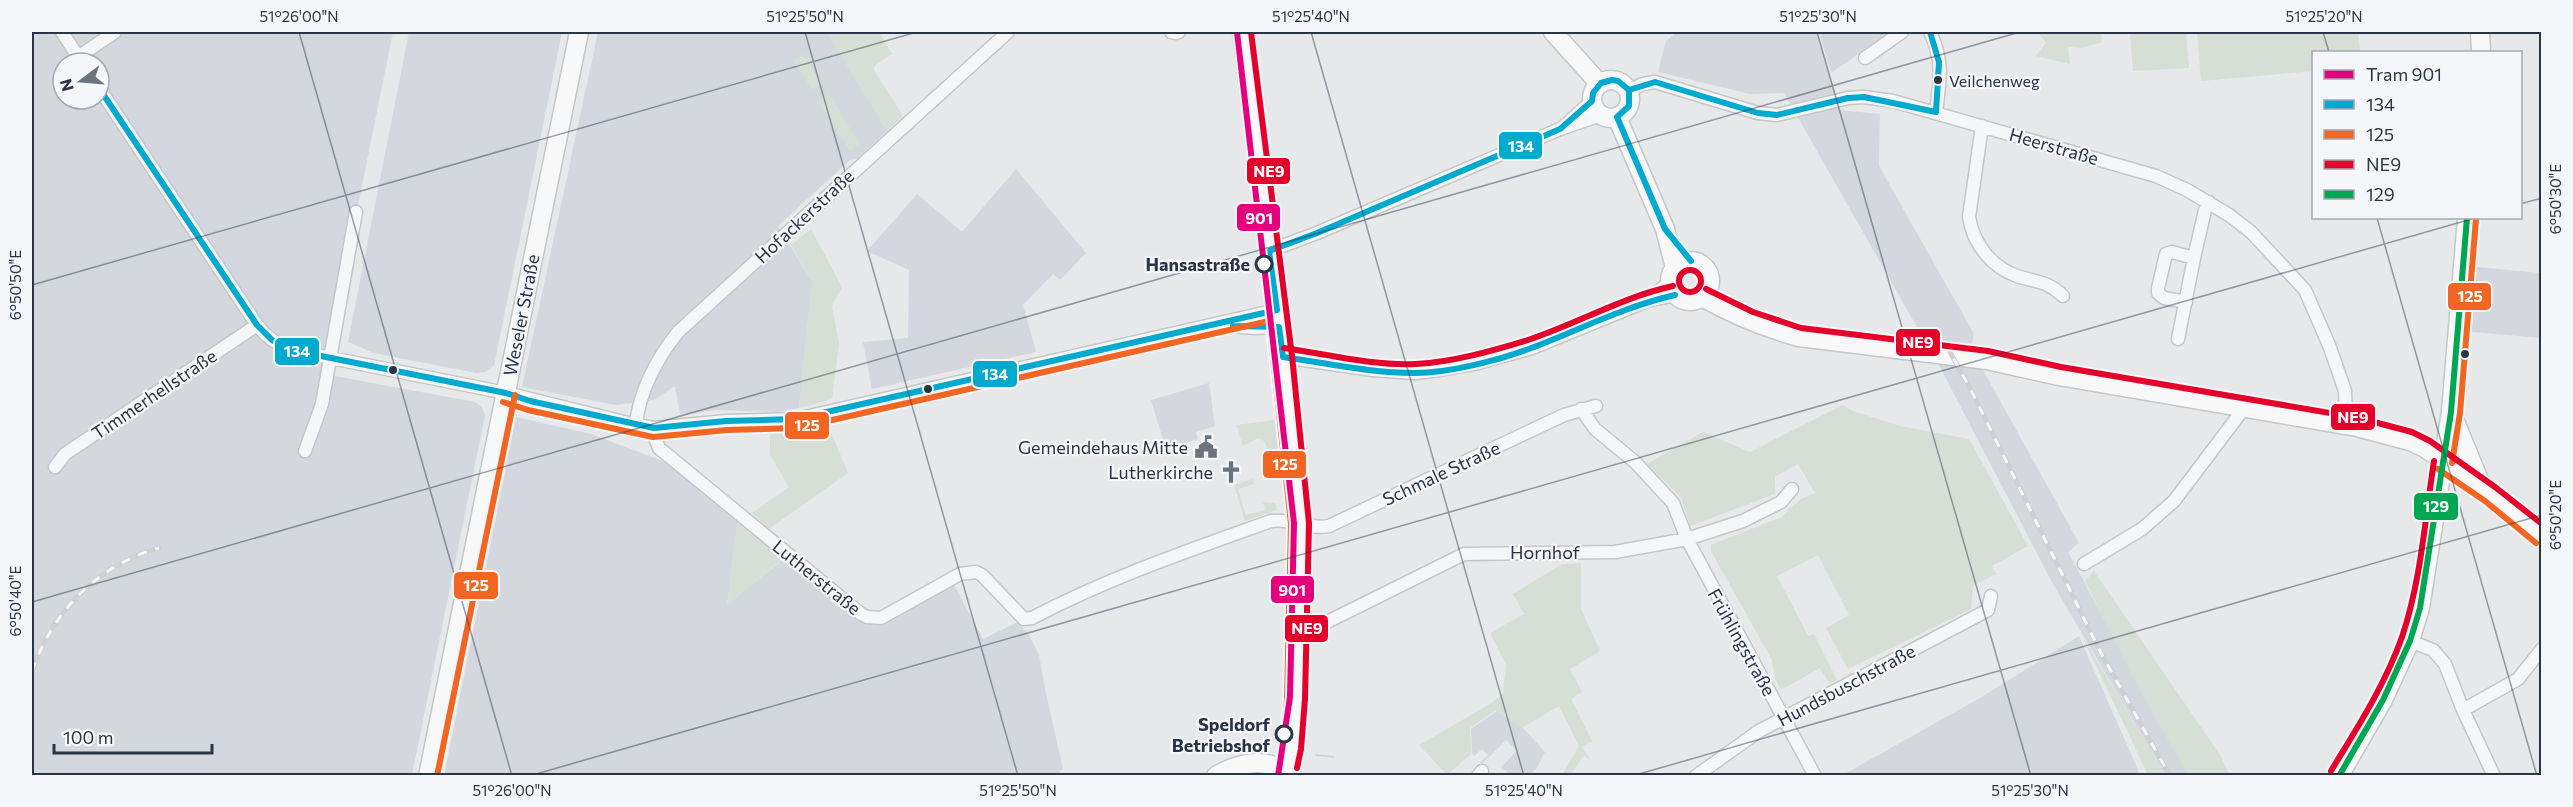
<svg xmlns="http://www.w3.org/2000/svg" width="2573" height="807" viewBox="0 0 2573 807" font-family="Commissioner,sans-serif">
	<rect width="100%" height="100%" fill="#e6e8ea"/>
	<!-- built -->
	<path fill="#d4d7dd" fill-rule="evenodd" d="M32 32H393L324 374 475 402 482 407 485 415 412 775H32ZM63 63H99V99H63Z
		M409 32H562L494 366 485 372 476 373 374 353 348 342Z
		M598 32H827L887 131 857 159 850 160 778 226 812 281 799 408 779 412 716 410 680 415 675 386 654 400 616 405 522 387Z
		M1677 32H1817L1840 110 1880 114 1879 166 1974 334 1971 346 1983 370 2079 543 2068 552 2188 775H2165L2053 584 1942 371 1784 93 1750 94 1658 72 1666 41Z
		M1819 32H1890L1831 73Z
		M1016 169 1086 253 1060 280 1053 274 1023 305 1036 352 872 389 863 342 908 338 909 270 867 251 917 194 962 232Z
		M2476 267 2541 273V338L2472 332Z
		M1209 383 1215 426 1196 432 1198 439 1171 448 1168 438 1163 439 1151 400Z
		M516 417 591 434 676 466 738 519 727 605 786 557 859 620 870 624 884 623 954 585 983 639 1018 622 1030 637 1039 655 1045 689 1063 769 1055 776H444Z
		M2079 636 2139 772 2133 776H1841L1980 698Z
		M1497 711 1523 728 1545 752 1536 769 1529 775H1510L1501 767 1517 751 1506 740 1482 764 1480 762 1488 755 1482 749 1474 756 1472 753 1471 729Z"/>
	<!-- green -->
	<path fill="#d6ded6" d="M827 32H879L892 54 875 65 874 70 903 116 887 131Z
		M2037 32H2101L2102 42 2082 48 2068 47 2070 64 2036 56 2046 42Z
		M2130 32H2186L2189 68 2133 71Z
		M2197 32H2358L2360 52H2314L2313 71 2201 81Z
		M803 54 822 84 812 90 793 60Z
		M829 94 860 144 850 151 818 101Z
		M811 229 842 287 832 306 839 343 832 399 799 408 812 281 791 245Z
		M1843 405 1850 410 1900 426 1969 439 2028 546 1992 566 1996 574 1973 586 1971 609 1848 669 1826 628 1849 615 1818 555 1777 576 1808 636 1814 634 1837 680 1830 684 1820 668 1781 690 1775 678 1772 660 1711 551V545L1782 517 1799 500 1815 493 1798 464 1775 477V494L1690 526 1681 497 1647 464 1703 432 1750 452Z
		M1276 420 1279 453 1273 455 1269 452 1264 441 1258 438 1243 446 1236 425Z
		M827 423 848 473 769 529 752 513 789 487 770 455V431L797 430Z
		M1253 479 1254 484 1238 489 1246 515 1265 510 1263 502 1275 503 1277 510 1245 521 1234 485Z
		M738 519 762 538 781 560 727 606Z
		M1581 563V609L1600 651 1570 669 1582 692 1571 699 1592 741 1582 747 1591 760 1583 756 1571 775H1562L1579 746 1559 706 1522 728 1496 710 1470 728 1471 754 1447 775 1419 745 1490 704 1503 694 1506 665 1490 633 1524 614 1513 594 1562 564Z
		M2094 571 2220 755 2230 775H2188L2140 691 2085 581Z
		M2081 634 2165 775H2148Z"/>
	<g fill="none" stroke-linecap="round" stroke-linejoin="round">
		<!-- street casing -->
		<g stroke="#c4c6c8" stroke-width="15">
			<path id="street" d="M62 32 82 63
				M1171 32 1176 33 1179 32
				M1930 32C1944 61 1940 80 1936 112
				M78 57 115 32
				M1865 58 1902 32
				M99 88 257 325C267 338 277 344 291 350L506 393 636 425 654 428 726 421 796 419 1277 310
				M1629 90 1643 84 1655 82 1758 113 1777 115 1848 98 1864 97 1893 101 2156 176 2187 190 2229 215 2251 232 2305 290 2329 345 2345 391 2346 425
				M1982 126 1969 217C1973 243 1991 267 2017 276 2035 282 2048 281 2063 296
				M1561 129 1592 101
				M1269 251 1317 233 1560 129 1601 115
				M1647 301 1670 282
				M2186 302 2164 298 2158 293V288L2166 254 2172 252 2194 258
				M1220 325 1254 328 1279 327
				M2178 339 2194 258 2205 210 2209 202
				M1283 357 1373 370 1415 373 1439 370 1478 363 1532 348 1647 301 1675 295
				M1581 409 1595 429 1635 462 1673 503 1687 539 1815 776
				M636 425C639 392 657 358 678 332L1008 32
				M654 428 656 440 659 448 861 614 867 617 881 618 960 574 976 572 982 575 1024 619 1032 618C1108 578 1190 550 1271 521 1292 518 1308 530 1329 526L1564 415 1596 406
				M305 451 322 404 356 212
				M55 467 65 454 257 325
				M2084 564 2142 529 2174 501 2245 407
				M1299 625 1311 626 1325 623 1464 554 1615 552 1687 539 1743 521 1781 502 1792 489
				M2410 641 2433 650 2445 664 2463 710 2494 776
				M2463 710 2518 679 2542 649
				M1478 776 1482 771
				M1696 776 1759 731 1988 610 1991 596"/>
		</g>
		<!-- secondary casing -->
		<g stroke="#c4c6c8" stroke-width="21">
			<path id="secondary" d="M1242 32 1283 357 1300 524 1296 699 1292 748 1286 776
				M1553 32 1599 83
				M2480 32 2481 52
				M1592 99a19 19 0 1 1 38 0a19 19 0 1 1-38 0Z
				M1617 117 1665 229 1675 268
				M1670 281a20 20 0 1 1 40 0a20 20 0 1 1-40 0Z
				M1702 297C1732 314 1766 328 1799 337L1987 360 2059 376 2357 427 2410 441 2425 448 2490 494 2542 536
				M2452 414 2483 490
				M428 776 579 32
				M1216 776C1231 767 1253 759 1271 765 1279 768 1284 774 1292 776
				M2339 776 2383 700 2410 641 2420 608 2451 412 2467 218"/>
		</g>
		<!-- street -->
		<use href="#street" stroke="#f5f6f7" stroke-width="12"/>
		<!-- secondary -->
		<use href="#secondary" stroke="#f8f8f8" stroke-width="18"/>
		<!-- tram -->
		<path stroke="#cecfd2" stroke-width="1.5" d="M1316 755 1334 757"/>
		<!-- rail casing -->
		<g stroke="#cecfd2" stroke-width="5">
			<path id="rail" d="M1945 343 1971 390 2102 655 2170 776
				M32 671C53 611 98 565 159 548"/>
		</g>
		<!-- rail -->
		<use href="#rail" stroke="#f4f6f9" stroke-width="3" stroke-dasharray="9" stroke-linecap="butt"/>
		<!-- bus-1 casing -->
		<g stroke="#f4f6f9" stroke-width="10">
			<path id="bus-1" d="M1930 32 1939 62 1936 112
				M99 88 257 325 272 340 291 350 506 393 530 401 654 428 726 421 796 419 1277 310 1269 251 1317 233 1560 129 1592 101 1593 93 1601 83 1612 80 1618 81 1629 90V106L1617 117 1665 229 1691 261
				M1629 90 1655 82 1758 113 1777 115 1848 98 1864 97 1936 112
				M1233 326 1279 327 1283 357C1326 363 1371 373 1414 373 1450 373 1500 360 1534 347 1581 329 1626 306 1675 295"/>
		</g>
		<!-- bus-2 casing -->
		<g stroke="#f4f6f9" stroke-width="10">
			<path id="bus-2" d="M503 402 528 410 653 437 727 430 797 428 1269 321 1291 524 1287 699 1283 747 1277 772
				M2452 463 2460 413 2476 219
				M2438 469 2485 501 2536 543
				M437 776 515 395"/>
		</g>
		<!-- bus-3 casing -->
		<g stroke="#f4f6f9" stroke-width="10">
			<path id="bus-3" d="M1251 32 1292 356 1309 523 1305 699 1301 749 1297 768
				M1679 281a11 11 0 1 1 22 0a11 11 0 1 1-22 0Z
				M1706 289 1753 312 1801 328 1988 351 2061 367 2359 418 2412 432 2430 441 2495 487 2542 524
				M1284 348C1327 354 1373 366 1416 364 1453 362 1492 351 1528 340 1577 324 1622 297 1673 286
				M2331 771C2357 728 2385 685 2402 637 2421 581 2425 519 2434 461"/>
		</g>
		<!-- bus-4 casing -->
		<g stroke="#f4f6f9" stroke-width="10">
			<path id="bus-4" d="M2339 776 2383 700 2410 641 2420 608 2451 412 2467 218"/>
		</g>
		<!-- bus-1 -->
		<use href="#bus-1" stroke="#00a9ce" stroke-width="6"/>
		<!-- bus-2 -->
		<use href="#bus-2" stroke="#f26522" stroke-width="6"/>
		<!-- bus-3 -->
		<use href="#bus-3" stroke="#e4002b" stroke-width="6"/>
		<!-- bus-4 -->
		<use href="#bus-4" stroke="#00a651" stroke-width="6"/>
		<!-- tram-1 casing -->
		<g stroke="#f4f6f9" stroke-width="10">
			<path id="tram-1" d="M1237 32 1294 523 1290 697 1278 776"/>
		</g>
		<!-- tram-1 -->
		<use href="#tram-1" stroke="#e5007d" stroke-width="6"/>
	</g>
	<!-- ticks -->
	<path fill="none" stroke="#2b3445" stroke-width="1.5" stroke-opacity="0.45" d="M299 32 512 776M805 32 1018 776M1311 32 1524 776M1817 32 2031 776M2323 32 2329 52M2520 204 2542 198M2377 218 2537 776M32 285 917 32M32 602 2020 32M529 776 2475 218M1632 776 2542 515"/>
	<!-- icons -->
	<defs>
		<g id="civic-bare" transform="scale(1.8)"><path d="M-.6-6.5H3V-4.5H.6V-3L4-1V1h2V6H-6V1h2V-1L-.6-3ZM-1.2 2.5V6h2.4V2.5Z" fill="#6c737f" stroke="#f4f6f9" stroke-width="2.5" paint-order="stroke"/></g>
		<g id="church-bare" transform="scale(1.8)"><path d="M-1.2-6h2.4v3.5h3.3v2.4h-3.3V6h-2.4V-.1h-3.3v-2.4h3.3Z" fill="#6c737f" stroke="#f4f6f9" stroke-width="2.5" paint-order="stroke"/></g>
	</defs>
	<g fill-rule="evenodd">
		<use href="#civic-bare" x="1206" y="447"/>
		<use href="#church-bare" x="1231" y="472"/>
	</g>
	<!-- markers -->
	<g fill="#2b3445" stroke="#f4f6f9" stroke-width="2">
		<circle cx="1938" cy="80" r="5"/>
		<circle cx="2465" cy="354" r="5"/>
		<circle cx="393" cy="370" r="5"/>
		<circle cx="928" cy="389" r="5"/>
	</g>
	<g fill="#f4f6f9" stroke="#2b3445" stroke-width="3">
		<circle cx="1264" cy="264" r="8"/>
		<circle cx="1284" cy="734" r="8"/>
	</g>
	<g text-anchor="middle" dominant-baseline="central" stroke-width="4.5" stroke-linejoin="round" paint-order="stroke">
		<!-- bus labels -->
		<g font-size="16" fill="#2b3445" stroke="#f4f6f9" text-anchor="start">
			<text x="1949" y="80">Veilchenweg</text>
		</g>
		<!-- street labels -->
		<g font-size="18" fill="#2b3445" stroke="#f4f6f9">
			<text transform="translate(2054 146) rotate(16)">Heerstraße</text>
			<text transform="translate(804 216) rotate(-43)">Hofackerstraße</text>
			<text transform="translate(521 315) rotate(-79)">Weseler Straße</text>
			<text transform="translate(154 394) rotate(-34)">Timmerhellstraße</text>
			<text transform="translate(1441 473) rotate(-25)">Schmale Straße</text>
			<text x="1545" y="552">Hornhof</text>
			<text transform="translate(817 577) rotate(39)">Lutherstraße</text>
			<text transform="translate(1742 642) rotate(61)">Frühlingstraße</text>
			<text transform="translate(1846 685) rotate(-28)">Hundsbuschstraße</text>
		</g>
		<!-- stop labels -->
		<g font-size="18" font-weight="bold" fill="#2b3445" stroke="#f4f6f9" text-anchor="end">
			<text x="1250" y="264">Hansastraße</text>
			<text x="1270" y="724">Speldorf<tspan x="1270" dy="21">Betriebshof</tspan></text>
		</g>
		<!-- poi labels -->
		<g font-size="18" fill="#2b3445" stroke="#f4f6f9" text-anchor="end">
			<text x="1188" y="447">Gemeindehaus Mitte</text>
			<text x="1213" y="472">Lutherkirche</text>
		</g>
	</g>
	<g stroke="#f4f6f9" stroke-width="2">
		<rect x="1498" y="131" width="45" height="29" rx="6" fill="#00a9ce"/>
		<rect x="1246" y="157" width="45" height="28" rx="6" fill="#e4002b"/>
		<rect x="1236" y="203" width="45" height="29" rx="6" fill="#e5007d"/>
		<rect x="2447" y="282" width="45" height="29" rx="6" fill="#f26522"/>
		<rect x="1895" y="328" width="46" height="29" rx="6" fill="#e4002b"/>
		<rect x="274" y="337" width="46" height="29" rx="6" fill="#00a9ce"/>
		<rect x="972" y="360" width="46" height="28" rx="6" fill="#00a9ce"/>
		<rect x="2330" y="403" width="46" height="28" rx="6" fill="#e4002b"/>
		<rect x="784" y="411" width="46" height="29" rx="6" fill="#f26522"/>
		<rect x="1262" y="450" width="45" height="29" rx="6" fill="#f26522"/>
		<rect x="2413" y="492" width="46" height="29" rx="6" fill="#00a651"/>
		<rect x="453" y="571" width="46" height="29" rx="6" fill="#f26522"/>
		<rect x="1270" y="575" width="45" height="29" rx="6" fill="#e5007d"/>
		<rect x="1284" y="614" width="45" height="29" rx="6" fill="#e4002b"/>
	</g>
	<g font-size="16" text-anchor="middle" font-weight="bold" fill="#fff">
		<text x="1521" y="152">134</text>
		<text x="1269" y="177">NE9</text>
		<text x="1259" y="224">901</text>
		<text x="2470" y="302">125</text>
		<text x="1918" y="348">NE9</text>
		<text x="297" y="357">134</text>
		<text x="995" y="380">134</text>
		<text x="2353" y="423">NE9</text>
		<text x="807" y="431">125</text>
		<text x="1285" y="470">125</text>
		<text x="2436" y="512">129</text>
		<text x="476" y="591">125</text>
		<text x="1292" y="596">901</text>
		<text x="1307" y="634">NE9</text>
	</g>
	<!-- border -->
	<rect width="2573" height="807" fill="none" stroke="#f4f6f9" stroke-width="66"/>
	<!-- legend -->
	<rect x="2312" y="51" width="210" height="168" fill="#f4f6f9" stroke="#a4a8b1" stroke-width="1.5"/>
	<rect x="2324" y="70" width="30" height="9" fill="#e5007d" stroke="#a4a8b1" stroke-width="1.5"/>
	<text x="2366" y="81" font-size="18" fill="#2b3445">Tram 901</text>
	<rect x="2324" y="100" width="30" height="9" fill="#00a9ce" stroke="#a4a8b1" stroke-width="1.5"/>
	<text x="2366" y="111" font-size="18" fill="#2b3445">134</text>
	<rect x="2324" y="130" width="30" height="9" fill="#f26522" stroke="#a4a8b1" stroke-width="1.5"/>
	<text x="2366" y="141" font-size="18" fill="#2b3445">125</text>
	<rect x="2324" y="160" width="30" height="9" fill="#e4002b" stroke="#a4a8b1" stroke-width="1.5"/>
	<text x="2366" y="171" font-size="18" fill="#2b3445">NE9</text>
	<rect x="2324" y="190" width="30" height="9" fill="#00a651" stroke="#a4a8b1" stroke-width="1.5"/>
	<text x="2366" y="201" font-size="18" fill="#2b3445">129</text>
	<!-- north arrow -->
	<g transform="translate(81 81) rotate(254)"><circle r="28" fill="#f4f6f9" stroke="#a4a8b1" stroke-width="1.5"/>
	<path d="M0-4.5L10 22L0 15L-10 22Z" fill="#6c737f"/>
	<text y="-9" font-size="16" font-weight="bold" text-anchor="middle" fill="#2b3445">N</text>
	</g>
	<!-- scale -->
	<path d="M54 744v9h158v-9" fill="none" stroke="#2b3445" stroke-width="3"/>
	<text x="63" y="744" font-size="18" fill="#2b3445" stroke="#f4f6f9" stroke-width="4.5" paint-order="stroke">100 m</text>
	<rect x="33" y="33" width="2507" height="741" fill="none" stroke="#2b3445" stroke-width="2"/>
	<g font-size="15" text-anchor="middle" fill="#2b3445">
		<text x="299" y="22">51°26'00"N</text>
		<text x="805" y="22">51°25'50"N</text>
		<text x="1311" y="22">51°25'40"N</text>
		<text x="1818" y="22">51°25'30"N</text>
		<text x="2324" y="22">51°25'20"N</text>
		<text transform="translate(2556 199) rotate(-90)" y="5">6°50'30"E</text>
		<text transform="translate(16 285) rotate(-90)" y="5">6°50'50"E</text>
		<text transform="translate(2556 515) rotate(-90)" y="5">6°50'20"E</text>
		<text transform="translate(16 601) rotate(-90)" y="5">6°50'40"E</text>
		<text x="512" y="796">51°26'00"N</text>
		<text x="1018" y="796">51°25'50"N</text>
		<text x="1524" y="796">51°25'40"N</text>
		<text x="2030" y="796">51°25'30"N</text>
	</g>
</svg>
